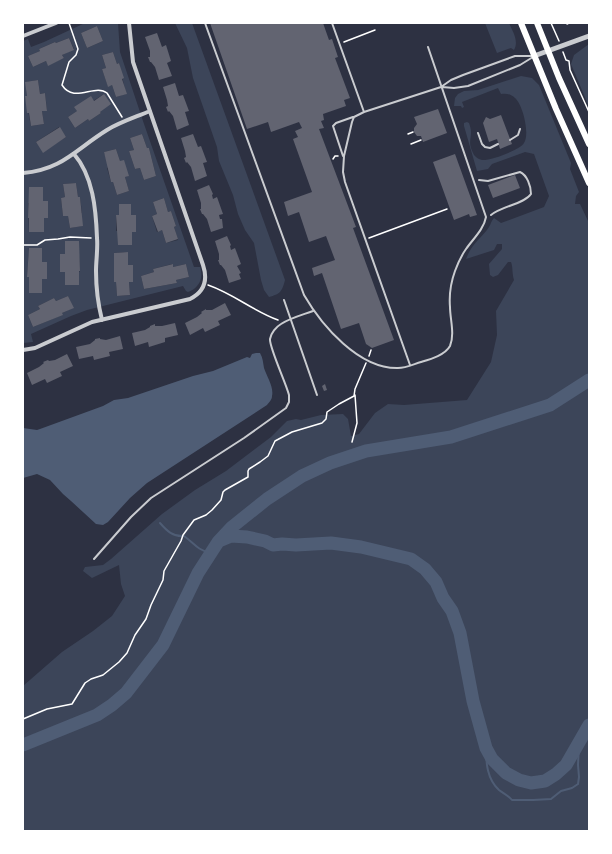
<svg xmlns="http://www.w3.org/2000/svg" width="612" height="854" viewBox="0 0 612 854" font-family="'IBM Plex Serif',serif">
	<rect width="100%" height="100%" fill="#2d3142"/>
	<!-- green -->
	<path fill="#3c4559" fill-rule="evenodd" d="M85 23H118L120 52 144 124 194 267H200C204 278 199 288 188 292L186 291 183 286 87 310 71 316 31 334 33 342 23 343V41L28 39 31 47 44 42ZM97 26 103 41 87 48 81 33ZM69 38 74 49 62 55 64 58 48 65 46 61 33 67 28 56 40 51 39 49 55 42 56 43ZM113 52 117 64 119 63 126 94 116 97 112 85 108 86 102 69 106 68 102 55ZM38 80 40 94 45 93 47 110 42 111 44 124 31 126 25 96H27L26 82ZM104 94 100 112 101 113 89 121 88 119 75 128 68 117ZM59 127 66 137 43 152 36 142ZM142 134 147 148H149L156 176 144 180 140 168 135 169 129 151 134 150 130 138ZM116 149 120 161 128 176 125 177 129 191 117 195 113 182H111L107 168 109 167 104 152ZM76 183 78 197H80L82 213H81L82 226 70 228 68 216H63L61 198 65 197 63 184ZM164 198 168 212 171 211 176 226 174 227 178 240 166 243 162 230 157 232 152 216 157 214 153 202ZM48 202V218H44V232H29L28 203ZM119 204H131V215L118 231H116V216L119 215ZM65 241H78L80 271 65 285ZM29 248H42V262H47V279H42V293H29V277H27ZM128 252V265H133V282H129L130 295 117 296 116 282 114 281V253ZM172 264 173 267 186 264 189 277 176 280 177 283 144 289 141 276 154 272 153 269ZM68 296 73 308 62 313V315L33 327 28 315 40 309 38 306 54 298 56 301Z
		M175 23H192L285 280C282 292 280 294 269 297L264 290 261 280 254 243 245 230 238 214 233 195 219 161 217 147 193 78 187 48Z
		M485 23H509C513 32 519 41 514 50L511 48 497 53Z
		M589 44V107L571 64 574 55Z
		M521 76 532 78 539 85 571 163 570 169 579 192 576 196 575 204H580L589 223V831H23V686L62 652 93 631 112 616 125 596 121 584 119 565 92 578 83 571 85 567 103 565 111 559 162 514 195 490 226 471 271 437 287 421 296 419 301 420 321 415 343 414 348 419 351 436 359 434 375 413 388 404 404 405 467 400 491 362 497 335 496 311 514 280C512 274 513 267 511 262H508L498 275 493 277 490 275 489 264 502 249V244H497L494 250 466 259C472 243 481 239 489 227 491 224 491 221 494 218L501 223 544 207 549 196 534 154 525 152 492 164 488 169 477 171 464 126V123L467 122 469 123C470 126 471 129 471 132 471 140 468 143 473 153 474 156 478 159 482 160 490 161 520 150 524 143 530 134 523 105 515 98 511 94 506 93 501 94L498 88 462 102 464 107 462 108 461 106H454L455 98 458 94 464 91 478 90Z"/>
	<!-- water -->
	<path fill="#4f5d75" d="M256 353H260C263 358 263 363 264 368 267 377 274 387 272 396 272 400 269 402 267 405L147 483 130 498 108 522 103 525 96 524 71 501 63 494 50 480 37 474 23 478V428L37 430 40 429 103 406 114 400 128 398 193 376 213 371 247 357 250 358 252 354Z"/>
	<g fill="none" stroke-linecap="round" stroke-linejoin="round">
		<!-- stream -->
		<path stroke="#4f5d75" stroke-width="2" d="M160 523C167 531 173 537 184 536 195 544 196 549 210 553
			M486 748C486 763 487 779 499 790 504 794 508 795 512 800H533L551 799 561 791 572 788 578 784 579 777 578 765 579 744"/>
		<!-- river -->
		<path stroke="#4f5d75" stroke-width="13" d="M219 541 231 536 247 537 265 541 273 545 282 544 296 545 331 543 361 547 411 559 425 569 436 582 443 598 452 611 460 633 473 701 486 748 492 759 506 773 519 780 531 783 545 781 556 774 566 765 589 725
			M23 745 97 715 112 705 126 693 163 645 198 573 218 542 232 527 267 499 302 476 330 463 366 451 451 437 550 405 589 380"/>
	</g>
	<!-- building -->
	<path fill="#626471" d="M210 23H323L329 40 332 39 338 57 335 58 350 98 344 100 346 106 323 114 324 120 321 121 324 128 319 129 356 227 353 228 394 340 372 348 366 344 359 323 341 329 322 273 314 276 312 268 335 260 326 236 309 242 299 212 288 216 284 202 312 192 293 139 298 137 295 131 302 128 299 122 271 132 268 122 247 129Z
		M97 26 103 41 87 48 81 33Z
		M157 33 162 47 166 45 171 61 167 63 172 76 159 80 155 67 151 62H150L148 57H150V51L145 37Z
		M69 38 74 50 62 55 64 58 48 66 46 61 33 67 28 56 40 51 39 49 55 42 56 43Z
		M113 52 117 64 119 63 124 78 122 79 127 94 116 97 112 85 108 87 102 69 106 68 102 55Z
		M38 80 40 94 45 93 47 111H42L44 124 31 126 29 113H27L25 96H27L25 82Z
		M175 83 179 96 183 95 189 111 185 112 189 125 177 130 173 116 169 111 168 112 166 107 168 106 167 100 163 87Z
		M104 94 111 104 100 112 101 113 89 121 88 119 75 128 68 117 77 111 74 107 91 96 94 101Z
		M438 109 447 133 423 142 421 136H417L414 132V128L417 124 414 117Z
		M501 115 512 144 500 149 497 139 489 142 483 123 486 117 490 119Z
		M60 127 66 137 43 153 36 142Z
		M142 134 147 148H149L156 176 144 180 140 168 135 169 129 151 134 150 130 138Z
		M193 134 198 147 201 146 207 162 203 163 207 176 195 181 191 167 187 162 186 163 184 158 186 157 185 151 181 138Z
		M116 149 120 161 124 160 129 176 125 177 129 191 117 195 113 182H111L104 152Z
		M455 154 477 215 470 217 469 214 454 220 433 162Z
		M515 175 520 188 493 198 488 185Z
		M76 183 78 197H80L83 226 70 228 68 216H63L61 198 65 197 63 184Z
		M209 185 213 194 212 195 213 199 217 197 223 214 219 215 220 219H222L223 228 211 232 207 219 203 214H202L200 209H201V203L197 190Z
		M29 187H43V201H48V218H44V232H29V218H28Z
		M164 198 168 212 171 211 176 226 174 227 178 239 166 243 162 230 158 232 152 216 157 214 153 202Z
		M119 204H131V215H136V232H132V245H118L116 215H119Z
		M227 236 231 245 230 246 231 250 235 248 241 264 237 266 241 273 239 274 241 279 229 283 225 270 221 265H220L218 260H219V254L215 241Z
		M65 241H79L80 271H79V285H65V272H60V254H65Z
		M29 248H42V262H47V279H42V293H29V277H27Z
		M128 252V265H133V282H129L130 295 117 296 116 282H114V253Z
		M173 264V267L186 264 189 277 176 280 177 283 144 289 141 276 154 272 153 269Z
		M68 296 74 308 62 313 63 315 33 327 28 315 40 309 38 306 54 298 56 301Z
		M225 303 231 315 218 321 220 325 205 332 203 328 190 335 185 323 197 317 202 313 201 312 206 309V310H212Z
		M175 323 178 335 165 338V342L149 347 148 342 135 346 132 333 145 330 150 327V326L155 324V326H162Z
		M120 336 123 349 109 352 110 356 94 360 93 356 79 359 76 347 90 344 95 340V339L100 338V339L106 340Z
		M67 354 73 366 60 372 62 376 47 383 45 379 32 385 27 373 39 367 44 363 43 362 48 360 49 361 55 360Z
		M325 384 327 390 324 391 322 386Z"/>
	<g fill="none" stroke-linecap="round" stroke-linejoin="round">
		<!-- path -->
		<path stroke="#fff" stroke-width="1.5" d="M69 23 78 49 76 55 69 62 62 85C74 104 95 83 107 93L122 117
			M551 23 559 41
			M567 24 569 23
			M344 42 375 30
			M563 52 566 60 569 61 570 70 589 112
			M408 134 413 132
			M411 144 421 140
			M333 159 335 156H338
			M369 238 447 209
			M23 245H37L45 240 58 239 70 237 91 238
			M208 285C234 294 253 311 278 320
			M369 356 371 350
			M352 442 357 423 355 395
			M23 719 47 709 72 704 85 683 91 679 103 675 119 662 127 653 135 635 146 619 151 605 163 580 164 571 181 541 183 535 194 520 206 515 212 510 221 500 223 492 225 490 248 477V471L249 469 260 462 268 456 275 441 292 432 322 423 326 419 327 412 339 404 354 396 355 389 366 363"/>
		<!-- service -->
		<path stroke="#caccd0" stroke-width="2" d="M205 23 304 295C322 326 359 369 398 368 406 368 414 364 421 362 431 359 445 355 450 346 455 334 450 319 450 307 449 295 451 282 455 271 458 263 461 256 466 249 473 239 484 229 486 217L428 47
			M332 23 364 112
			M442 87 454 88 468 86 520 65 533 57
			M478 133 482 144 485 147 490 148 498 144
			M510 140 518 135 520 129
			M343 156 333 126 336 123 353 117
			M479 180 488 181 520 172C527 175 531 186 531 194 524 204 502 206 491 215
			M284 300 317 395
			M410 365 345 182 343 172 344 156 352 122 354 117 364 112 441 87 451 80 463 75 515 56H532
			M94 559 131 517 151 498 244 438 286 408 289 402V395C286 383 269 347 270 339 271 333 276 327 281 324 290 318 302 315 313 311"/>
		<!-- minor -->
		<path stroke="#caccd0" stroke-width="4" d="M23 36 56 23
			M74 154C93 176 96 209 97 238 98 249 96 260 96 271 96 287 98 304 102 320
			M23 173C62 170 76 149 107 130 120 122 136 117 150 111
			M23 350 35 348 92 322 190 299C204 292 208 280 203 265L133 62 129 23"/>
		<!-- tertiary -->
		<path stroke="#caccd0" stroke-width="5" d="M534 56 589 36"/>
		<!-- trunk -->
		<path stroke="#fff" stroke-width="6" d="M521 23 556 109 589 183
			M537 23 559 78 589 144"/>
	</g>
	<!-- border -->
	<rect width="612" height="854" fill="none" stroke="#ffffff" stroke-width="48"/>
</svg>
